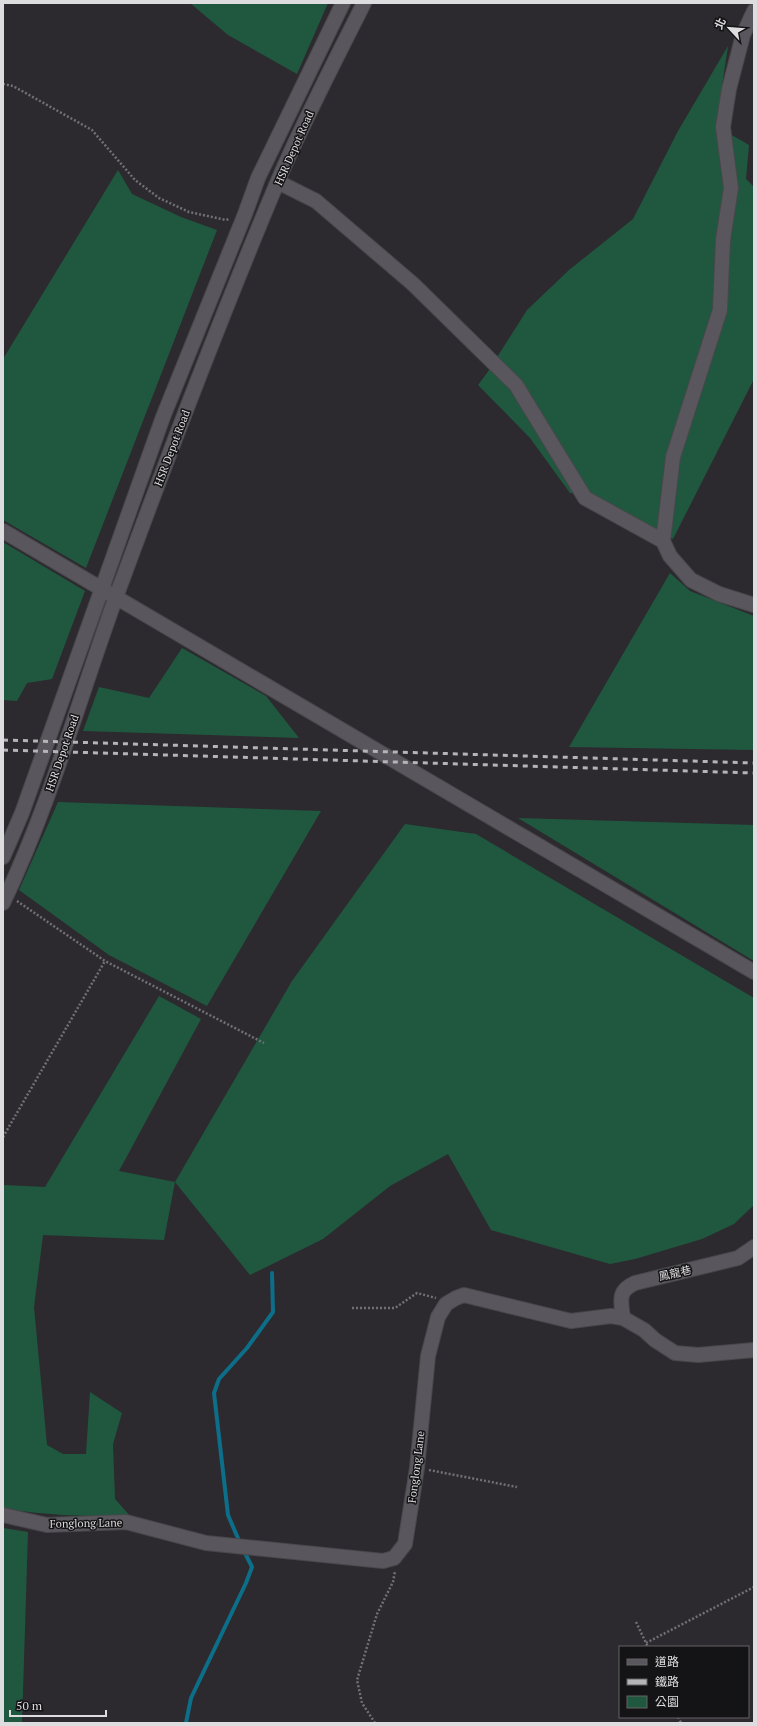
<svg xmlns="http://www.w3.org/2000/svg" width="757" height="1726" viewBox="0 0 757 1726" font-family="'PT Serif','Noto Sans TC',serif">
	<rect width="100%" height="100%" fill="#2c2a2f"/>
	<!-- green -->
	<path fill="#20583f" d="M190 3H328L297 74 228 35Z
		M728 46 716 126 749 145 746 179 754 187V379L673 539 657 533 591 495 570 493 530 438 478 385 487 373 527 310 569 270 633 219 678 131Z
		M118 170 132 194 181 217 217 230 86 568 3 520V359Z
		M3 542 85 591 52 679 27 683 17 701 3 700Z
		M670 573 690 591 754 616V750L569 747Z
		M182 648 266 696 299 738 83 731 99 687 149 698Z
		M58 802 321 811 207 1006 109 955 19 890Z
		M518 818 754 825V961Z
		M405 824 476 834 754 998V1205L734 1224 702 1239 635 1259 610 1264 491 1230 448 1154 390 1186 323 1239 250 1275 175 1182 164 1240 43 1235 34 1307 47 1445 63 1454H86L90 1392 122 1413 113 1444 115 1499 131 1517C88 1516 46 1516 3 1508V1185L45 1187 159 996 201 1019 119 1171 175 1182 292 981Z
		M3 1528 28 1532 22 1723H3Z"/>
	<g fill="none" stroke-linecap="round" stroke-linejoin="round">
		<!-- stream -->
		<path stroke="#0d6e89" stroke-width="4" d="M240 1543 228 1515 214 1393 219 1379 247 1348 273 1312 272 1273
			M186 1723 191 1698 246 1583 252 1567 244 1551"/>
		<!-- minor casing -->
		<g stroke="#48474b" stroke-width="16">
			<path id="minor" d="M754 11 743 35 729 89 723 127 731 188 723 240 720 310 673 457 663 541 670 556 691 580 719 594 754 605
				M278 182 316 201 413 284 516 385 585 498 663 541
				M3 531 754 972
				M3 857 22 813 163 417 245 214 258 178 343 3
				M3 903C50 805 79 699 116 597 167 458 220 319 277 183 303 122 334 63 364 3
				M623 1318C621 1301 617 1291 635 1283L738 1258 754 1247
				M3 1515 47 1525 126 1522 206 1543 383 1561 394 1558 405 1544 417 1468 428 1356 438 1317 446 1304 456 1298 464 1295 571 1321 611 1316 623 1318 644 1330 655 1340 675 1353 698 1355 754 1350"/>
		</g>
		<!-- path -->
		<path stroke="#717074" stroke-width="2.5" stroke-dasharray="2 2" stroke-linecap="butt" d="M3 84 13 86 92 130 135 180 159 198 189 212 226 220 229 219
			M17 901 105 961 264 1043
			M3 1137 105 961
			M352 1308H395L417 1293 436 1298
			M429 1470 517 1487
			M636 1622 648 1647
			M646 1643 754 1587
			M678 1717 681 1723
			M375 1723 362 1703 357 1680 377 1614 393 1582 395 1571"/>
		<!-- minor -->
		<use href="#minor" stroke="#59575d" stroke-width="14"/>
		<!-- rail -->
		<path stroke="#b5b4b7" stroke-width="3" stroke-dasharray="5 5" stroke-linecap="butt" d="M3 740 754 763
			M3 750 754 773"/>
	</g>
	<g text-anchor="middle" dominant-baseline="central" stroke-width="3" stroke-linejoin="round" paint-order="stroke">
		<!-- street labels -->
		<g font-size="11" fill="#dddcdf" stroke="#141315">
			<text transform="translate(294 148) rotate(-66)">HSR Depot Road</text>
			<text transform="translate(172 448) rotate(-69)">HSR Depot Road</text>
			<text transform="translate(62 753) rotate(-71)">HSR Depot Road</text>
			<text transform="translate(675 1273) rotate(-13)">鳳龍巷</text>
			<text transform="translate(416 1467) rotate(-83)">Fonglong Lane</text>
			<text transform="translate(86 1523) rotate(-1)">Fonglong Lane</text>
		</g>
	</g>
	<!-- border -->
	<rect width="757" height="1726" fill="none" stroke="#dddcdf" stroke-width="8"/>
	<!-- legend -->
	<rect x="619" y="1646" width="130" height="72" fill="#141315" stroke="#646366"/>
	<rect x="627" y="1659" width="20" height="6" fill="#59575d" stroke="#646366"/>
	<text x="655" y="1666" font-size="12" fill="#dddcdf">道路</text>
	<rect x="627" y="1679" width="20" height="6" fill="#b5b4b7" stroke="#646366"/>
	<text x="655" y="1686" font-size="12" fill="#dddcdf">鐵路</text>
	<rect x="627" y="1696" width="20" height="12" fill="#20583f" stroke="#646366"/>
	<text x="655" y="1706" font-size="12" fill="#dddcdf">公園</text>
	<!-- north arrow -->
	<g transform="translate(729 28) rotate(296)" stroke="#141315" stroke-width="3" paint-order="stroke">
	<path d="M0-3L7 15L0 10L-7 15Z" fill="#dddcdf"/>
	<text y="-6" font-size="11" font-weight="bold" text-anchor="middle" fill="#dddcdf">北</text>
	</g>
	<!-- scale -->
	<path d="M10 1710v6h96v-6" fill="none" stroke="#dddcdf" stroke-width="2"/>
	<text x="16" y="1710" font-size="12" fill="#dddcdf" stroke="#141315" stroke-width="3" paint-order="stroke">50 m</text>
</svg>
